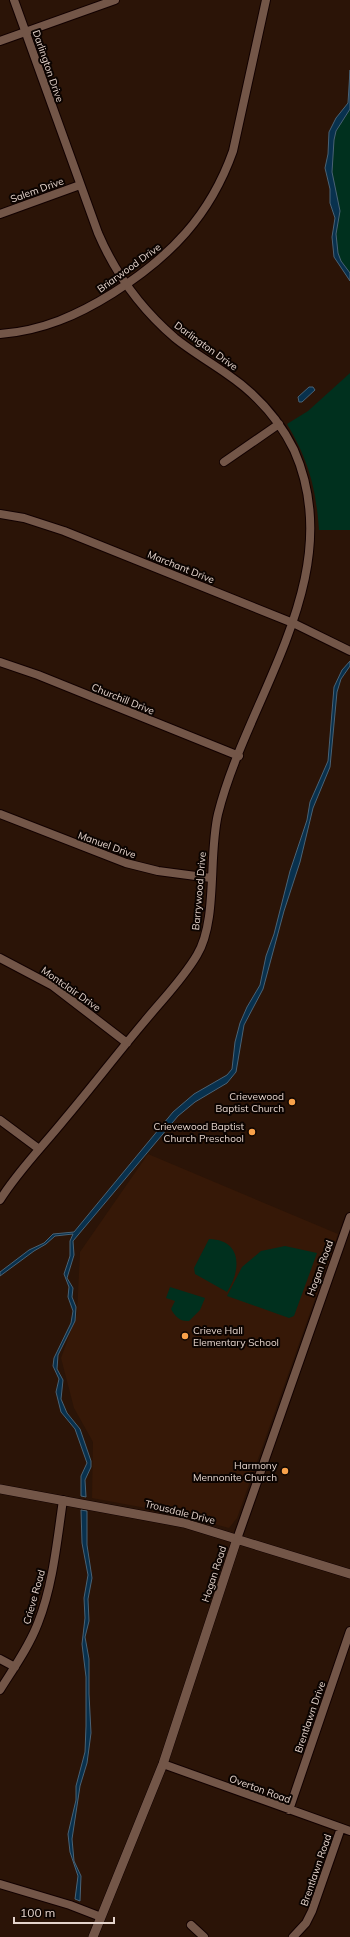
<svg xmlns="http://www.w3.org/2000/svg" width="350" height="1937" viewBox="0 0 350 1937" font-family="Mulish,sans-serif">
	<rect width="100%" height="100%" fill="#2b1407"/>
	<!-- built -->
	<path fill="#361807" d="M148 1154 338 1234 237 1518 229 1528 173 1513 92 1498 93 1442 74 1408 61 1358 77 1314 80 1252Z"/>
	<!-- green -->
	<path fill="#00301e" d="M350 102V278L338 260 334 236 337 214 330 168 331 138Z
		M350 373V530H319C316 488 309 461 287 424L308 411Z
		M209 1239C243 1240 241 1271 227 1292L195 1274 194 1268Z
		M285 1246 317 1253 294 1316 289 1318 227 1296 242 1267 261 1251Z
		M170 1287 205 1298 200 1310 189 1321C180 1322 175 1316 171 1309L175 1301 166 1298Z"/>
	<!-- water -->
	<path fill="#08314e" stroke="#4a6274" d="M350 70V109L336 131 334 140 332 172 340 211 336 234 338 253 341 261 350 273V281L334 257 332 237 335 218 330 203V189L325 168 328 154 329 132 336 118 348 103Z
		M309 387H313L315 390 302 402H299L298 397Z
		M350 661V666L341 679 337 692 330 767 313 808 300 862 284 911 263 989 244 1025 236 1072 227 1083 195 1102 178 1116 73 1241 74 1255 67 1278 73 1288 72 1297 76 1307 75 1321 58 1355 57 1369 63 1380 61 1399 67 1413 80 1429 91 1461V1467L85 1480 86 1497 81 1496V1476L87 1463 75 1429 61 1412 56 1392 59 1379 53 1366 54 1358 71 1323 73 1311 68 1297 69 1287 64 1274 70 1256V1241L73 1234 55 1236 46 1244 34 1251 0 1276V1272L29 1250 44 1243 53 1234 74 1232 173 1112 194 1094 227 1075 232 1069 235 1042 240 1023 247 1007 260 985 266 956 274 934 290 871 307 820 310 802 328 761 334 687 342 670Z
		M81 1510 87 1511V1545L92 1578 88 1599 89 1621 85 1637 89 1659V1694L91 1733 87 1763 80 1786 72 1839 74 1861 81 1876 80 1901 75 1899 78 1876 70 1852 68 1834 76 1800V1786L85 1752 86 1726V1677L82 1644 85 1618 84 1598 88 1575 82 1543Z"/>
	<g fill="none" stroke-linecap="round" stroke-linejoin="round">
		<!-- minor casing -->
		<g stroke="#120100" stroke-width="10">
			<path id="minor" d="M0 41 115 0
				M0 214 80 185
				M0 334C42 331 78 315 113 293 170 257 210 216 233 151L266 0
				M224 462 279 424
				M0 514 24 518 64 531 293 623 350 651
				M0 662 38 675 239 756
				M0 814 126 863 158 871 211 878
				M0 958 53 986 127 1043
				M0 1120 39 1149
				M0 1200C18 1171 43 1146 64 1120 91 1088 117 1054 144 1022 162 1000 183 979 197 955 218 920 208 856 218 814 247 697 350 576 294 450 279 419 255 393 227 374 210 362 191 351 175 338 141 309 116 275 98 233L14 0
				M237 1539 350 1217
				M0 1659 15 1667
				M0 1690C13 1669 29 1647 38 1623 53 1585 57 1541 63 1500
				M163 1764 350 1831
				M289 1810 350 1631
				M0 1884 70 1905 101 1917
				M191 1925 204 1937
				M293 1937 306 1923 312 1911 341 1828"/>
		</g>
		<!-- tertiary casing -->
		<g stroke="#120100" stroke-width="10">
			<path id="tertiary" d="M0 1489 184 1523 350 1574
				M93 1937 163 1764 237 1539"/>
		</g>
		<!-- minor -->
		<use href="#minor" stroke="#735648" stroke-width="8"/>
		<!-- tertiary -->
		<use href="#tertiary" stroke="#735648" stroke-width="9"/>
	</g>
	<!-- markers -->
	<g fill="#f8a14a" stroke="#0c0401" stroke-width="1.5">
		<circle cx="292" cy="1102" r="4"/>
		<circle cx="252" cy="1132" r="4"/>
		<circle cx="185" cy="1336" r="4"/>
		<circle cx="285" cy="1471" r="4"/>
	</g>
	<g text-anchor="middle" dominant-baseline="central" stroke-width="4" stroke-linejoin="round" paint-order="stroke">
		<!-- street labels -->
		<g font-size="10" fill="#e5d4cc" stroke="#0c0401">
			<text transform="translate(48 66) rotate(71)">Darlington Drive</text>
			<text transform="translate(37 190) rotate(-20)">Salem Drive</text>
			<text transform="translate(129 268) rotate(-36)">Briarwood Drive</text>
			<text transform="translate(206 346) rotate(36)">Darlington Drive</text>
			<text transform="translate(181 567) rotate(22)">Marchant Drive</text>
			<text transform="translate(123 699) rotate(22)">Churchill Drive</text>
			<text transform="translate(107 845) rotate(20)">Manuel Drive</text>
			<text transform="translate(199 891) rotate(-85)">Barrywood Drive</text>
			<text transform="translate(71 989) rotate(35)">Montclair Drive</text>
			<text transform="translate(320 1268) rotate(-70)">Hogan Road</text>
			<text transform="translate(180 1512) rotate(14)">Trousdale Drive</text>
			<text transform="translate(214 1574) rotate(-72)">Hogan Road</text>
			<text transform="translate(34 1597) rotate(-74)">Crieve Road</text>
			<text transform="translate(310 1717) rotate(-71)">Brentlawn Drive</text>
			<text transform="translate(260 1789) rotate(20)">Overton Road</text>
			<text transform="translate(316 1870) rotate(-71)">Brentlawn Road</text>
		</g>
		<!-- poi labels -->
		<g font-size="10" fill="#e5d4cc" stroke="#0c0401" text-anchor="end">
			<text x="284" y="1096">Crievewood<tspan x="284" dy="12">Baptist Church</tspan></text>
			<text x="244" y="1126">Crievewood Baptist<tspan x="244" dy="12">Church Preschool</tspan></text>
			<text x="193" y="1330" text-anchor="start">Crieve Hall<tspan x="193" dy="12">Elementary School</tspan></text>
			<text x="277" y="1465">Harmony<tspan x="277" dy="12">Mennonite Church</tspan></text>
		</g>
	</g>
	<!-- scale -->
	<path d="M14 1917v6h100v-6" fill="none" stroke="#e5d4cc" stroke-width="2"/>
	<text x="20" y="1917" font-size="12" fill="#e5d4cc" stroke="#0c0401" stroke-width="3" paint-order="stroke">100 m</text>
</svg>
